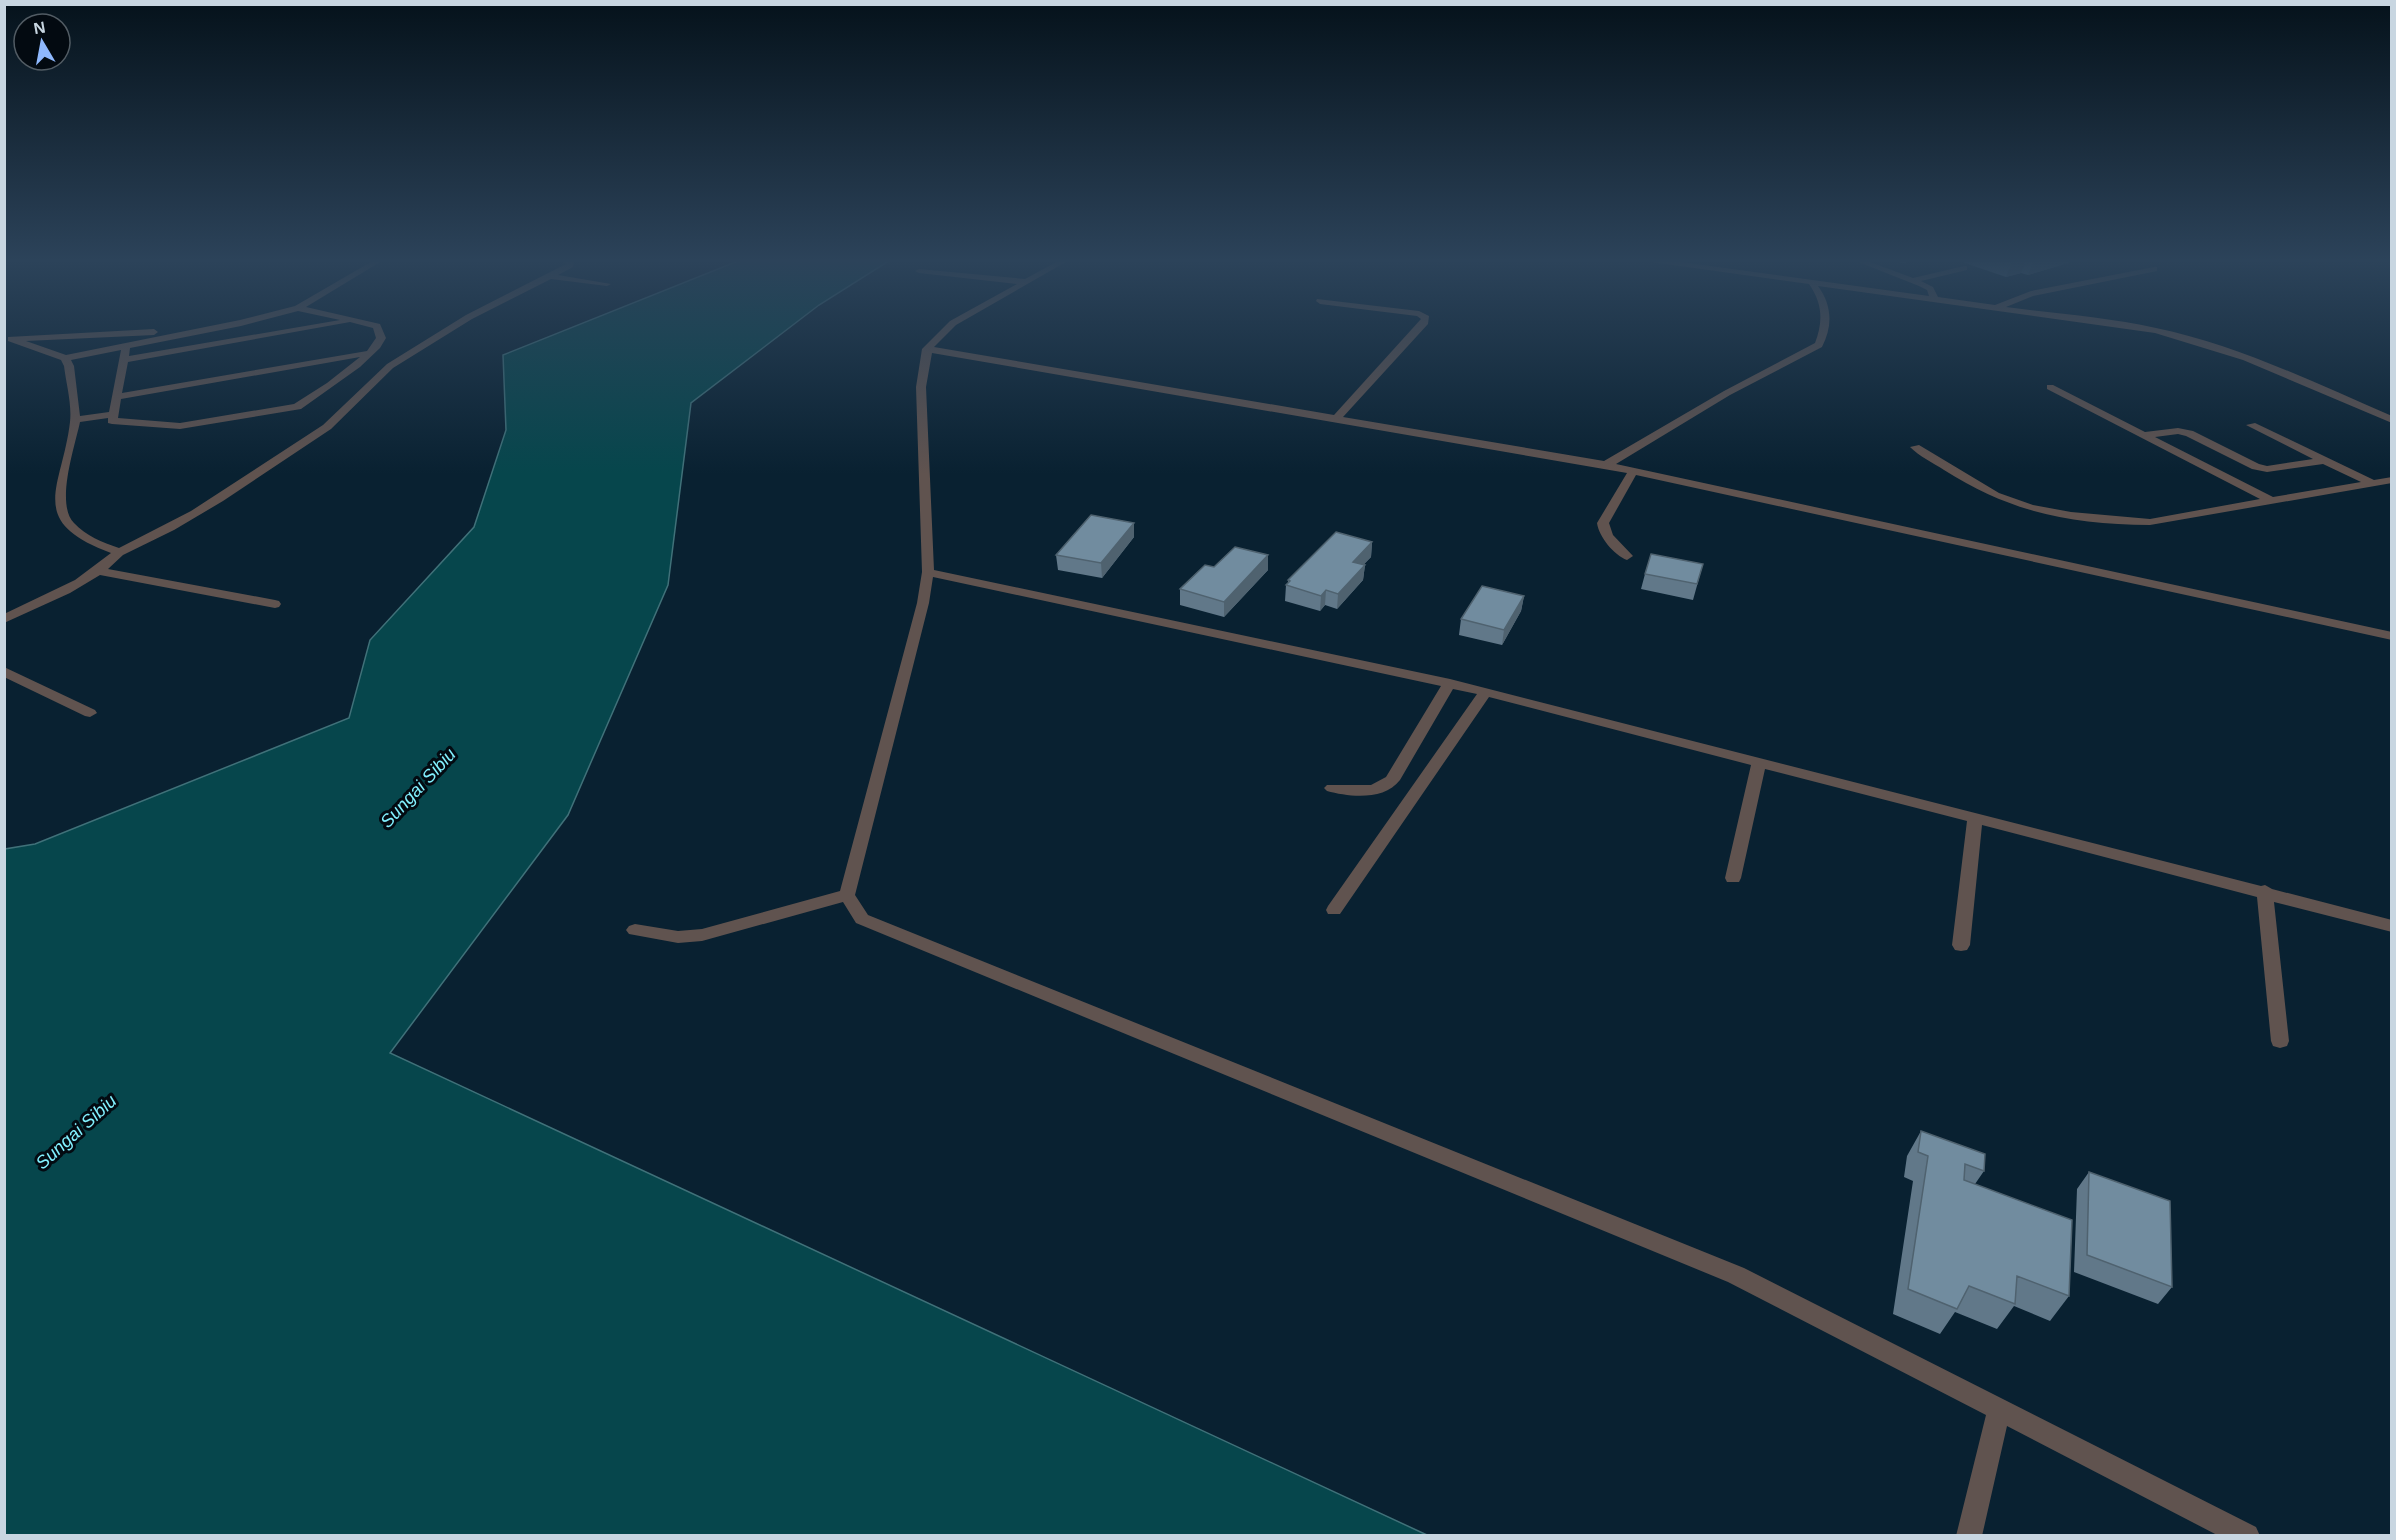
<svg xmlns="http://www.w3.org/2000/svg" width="2396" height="1540" viewBox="0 0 2396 1540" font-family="Arial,sans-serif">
	<rect width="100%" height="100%" fill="#092131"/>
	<!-- water -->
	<path fill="#06464c" stroke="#407179" stroke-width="1.5" d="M743 259H892L819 305 691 403 668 585 568 815 390 1053 1427 1535H5V849L35 844 349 718 370 640 474 527 506 430 503 355Z"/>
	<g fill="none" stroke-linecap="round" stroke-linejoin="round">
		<!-- minor -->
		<path fill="#60534f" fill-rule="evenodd" d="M376 259H385L306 307 380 324 386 338 380 348 360 367 301 409 180 429 112 424 108 423V418L80 422C75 446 55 504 74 523 86 536 102 542 119 548L191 511 323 425 387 364 466 315 566 264 558 259H569L574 262 573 267 558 275 611 284 607 286 551 279 472 319 393 368 331 429 223 501 174 530 123 555 108 569 275 600 279 601 281 604 279 607 275 608 100 575 70 593 4 623V614L75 580 111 553C25 521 62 489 70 422 72 404 66 383 64 366L61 360 8 341V337L154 329 158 332 154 335 26 341 66 355 240 320 295 306ZM298 311 340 320 129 356 130 348 241 326ZM350 322 373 328 376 338 367 351 122 393 128 362ZM121 350 109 412 80 416 74 366 71 360ZM360 357 327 383 294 404 180 423 118 418 121 399Z
			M1062 259H1071L956 325 934 347 1334 415 1421 319 1417 316 1320 304 1316 301 1317 299 1419 311 1429 316 1428 324 1343 417 1604 461 1724 391 1815 343C1823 322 1823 304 1809 284L1644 261 1640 259H1659L1929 296 1927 290 1919 286 1851 259H1862L1913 278 1964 266H1967V270L1921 281 1933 287 1938 297 1995 305 2031 291 2154 267H2157V271L2033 296 2006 307C2056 314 2107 317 2156 328 2238 345 2315 383 2392 416V423L2243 360 2155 333 1818 286C1832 305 1833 326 1822 347L1730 395 1616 464 2392 632V640L1636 475 1609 523 1613 535 1633 556 1627 560C1614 555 1599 537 1597 523L1627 473 932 353 926 387 934 570 1450 679 2261 886 2265 885 2272 889 2392 920V932L2274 902 2289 1041 2287 1046 2280 1048 2273 1046 2271 1041 2257 897 1982 825 1970 945 1967 950 1961 951 1955 950 1952 945 1967 821 1765 769 1741 878 1739 882H1727L1725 878 1751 765 1489 697 1340 914H1328L1326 910 1328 906 1477 694 1453 689 1400 780C1384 801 1349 797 1327 791L1324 788 1327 785H1371L1386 777 1441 686 933 577 929 603 855 895 868 915 1744 1268 2256 1527 2260 1536H2219L2007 1426 1982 1536H1956L1986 1415 1728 1282 856 923 843 902 702 941 678 943 629 934 626 930 629 926 635 924 678 931 702 929 840 891 917 603 922 572 916 387 922 349 950 321 1017 284 919 273 915 271 919 269 1025 279Z
			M2047 385H2053L2145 432 2178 428 2193 431 2259 464 2267 466 2313 459 2246 425 2255 423 2374 480 2392 477V483L2150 525C2070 524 2012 513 1944 470 1933 463 1919 456 1910 447L1919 445 1999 493 2033 505 2071 512 2150 519 2260 499 2047 389ZM2178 434 2186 436 2252 469 2267 472 2323 464 2361 482 2273 497 2155 437Z
			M4 667 95 710 97 713 90 717 85 716 4 677Z"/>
	</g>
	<!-- wall -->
	<path fill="#617889" d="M1890 259H1921L1903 263Z
		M1957 259H2070L2068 263 2028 275 2021 273 2006 277 1956 260Z
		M1134 523V537L1102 578 1058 570 1056 555Z
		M1372 542 1371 557 1363 565H1365L1363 580 1337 609 1325 605 1320 611 1285 601 1286 585 1288 583V580Z
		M1703 564 1693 600 1641 589 1645 574Z
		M1214 567 1268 570 1224 617 1180 605V589Z
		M1524 596 1521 611 1502 645 1459 635 1461 619Z
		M1921 1131 1984 1171 1975 1184 2069 1296 2050 1321 2014 1306 1997 1329 1955 1312 1940 1334 1893 1314 1913 1181 1904 1177 1907 1156Z
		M2089 1172 2172 1287 2158 1304 2074 1272 2077 1189Z"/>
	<!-- shaded-wall -->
	<path fill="#4f626f" d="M1905 259H1921L1903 263Z
		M2017 259H2027L2021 273 2006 277 2013 260Z
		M2034 259H2070L2068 263 2028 275Z
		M1134 523V537L1102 578 1101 563Z
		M1372 542 1371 557 1352 577 1353 562Z
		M1268 555V570L1224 617V602Z
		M1365 565 1363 580 1337 609 1338 594Z
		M1326 590 1325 605 1320 611 1321 596Z
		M1524 596 1521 611 1502 645 1504 630Z"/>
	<!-- building -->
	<path fill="#718c9f" stroke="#4f626f" stroke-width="1.5" d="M1091 515 1134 523 1101 563 1056 555Z
		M1336 532 1372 542 1353 562 1365 565 1338 594 1326 590 1321 596 1286 585 1290 581 1288 580Z
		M1235 547 1268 555 1224 602 1180 589 1205 565 1214 567Z
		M1651 554 1703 564 1697 584 1645 574Z
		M1482 586 1524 596 1504 630 1461 619Z
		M1921 1131 1985 1154 1984 1171 1965 1164 1964 1180 2072 1220 2069 1296 2017 1276 2015 1304 1969 1286 1957 1309 1908 1289 1928 1156 1918 1152Z
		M2089 1172 2170 1201 2172 1287 2087 1255Z"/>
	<!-- sky -->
	<linearGradient id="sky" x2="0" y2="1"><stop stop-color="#05121b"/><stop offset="0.55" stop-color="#2c435a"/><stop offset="1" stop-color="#2c435a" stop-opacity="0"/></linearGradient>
	<rect width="2396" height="474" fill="url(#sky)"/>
	<g text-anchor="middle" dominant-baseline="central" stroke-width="6" stroke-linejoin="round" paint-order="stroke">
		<!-- water labels -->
		<g font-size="18" font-style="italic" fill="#82f1ff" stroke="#030a11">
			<text transform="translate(418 788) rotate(-47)">Sungai Sibiu</text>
			<text transform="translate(76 1132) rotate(-42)">Sungai Sibiu</text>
		</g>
	</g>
	<!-- border -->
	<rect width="2396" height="1540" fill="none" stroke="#c8d6e1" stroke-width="12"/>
	<!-- north arrow -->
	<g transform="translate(42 42) rotate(350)"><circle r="28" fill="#030a11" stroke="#525c64" stroke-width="1.5"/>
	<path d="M0-4.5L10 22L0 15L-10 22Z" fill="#8fb8fd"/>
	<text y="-9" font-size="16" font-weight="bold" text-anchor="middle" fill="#c8d6e1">N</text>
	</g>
</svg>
